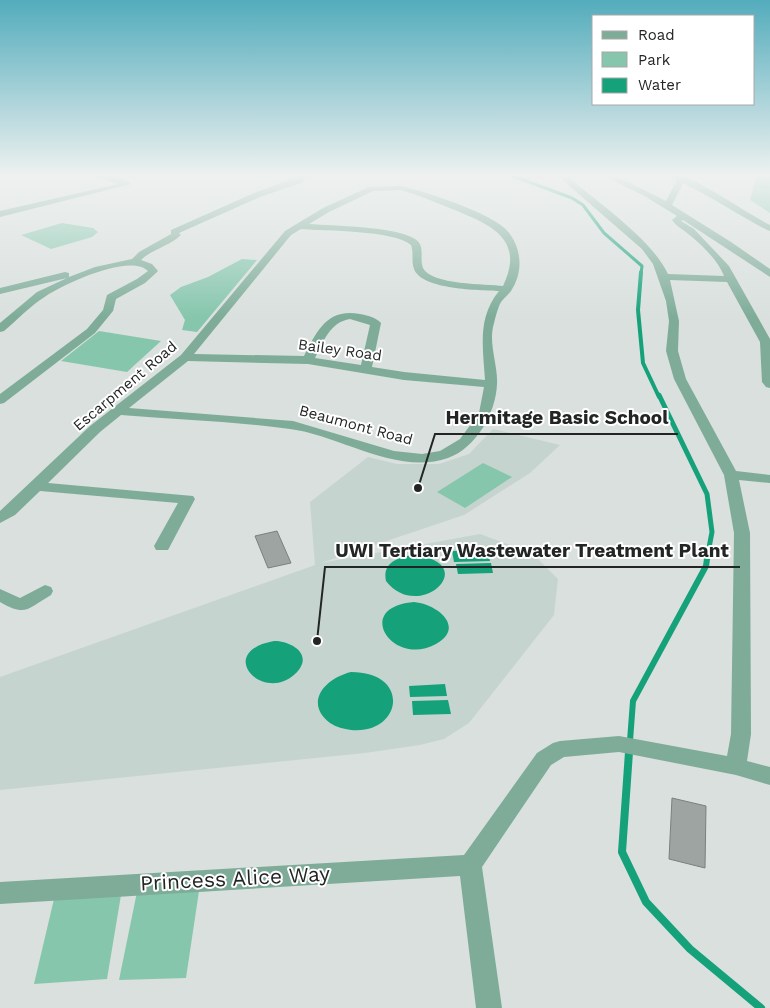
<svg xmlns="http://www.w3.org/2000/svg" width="770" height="1008" viewBox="0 0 770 1008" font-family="'Work Sans',sans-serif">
	<rect width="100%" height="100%" fill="#d9e0dd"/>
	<!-- built -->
	<path fill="#c6d4cf" d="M493 429 560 445 530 473 464 515 321 563 480 534 532 553 558 579 554 615 469 723 444 739 420 745 365 753 0 790V677L315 565 310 502 368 457 397 464H439L469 454Z"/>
	<!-- green -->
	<path fill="#86c6ad" d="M755 176H770V213L750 200 756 178Z
		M62 223 93 228 98 232 92 237 51 249 21 235Z
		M242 259 257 260 197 332 182 330 185 320 170 295 181 287 208 277Z
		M99 331 161 341 127 372 61 361Z
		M483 463 512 477 465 508 437 492Z
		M199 891 186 978 119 980 137 892Z
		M121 895 107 979 34 984 54 899Z"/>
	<!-- water -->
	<path fill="#15a17a" d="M488 550 490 561 454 562 452 551Z
		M413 555C484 562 419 624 386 581 382 563 398 557 413 555Z
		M491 563 493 573 458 574 456 564Z
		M414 602C437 604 466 627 436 644 393 668 352 607 414 602Z
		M274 641C292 641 315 655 295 674 263 704 214 652 274 641Z
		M351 672C412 672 402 735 351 730 344 729 336 727 330 723 303 702 326 678 351 672Z
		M445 684 447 696 410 697 409 686Z
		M448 700 451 714 413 715 412 701Z"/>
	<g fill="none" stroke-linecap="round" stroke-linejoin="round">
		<!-- stream-far4 -->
		<path stroke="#15a17a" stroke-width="3" d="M513 176 572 198 583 205 604 233 642 266 641 274"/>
		<!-- stream-far3 -->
		<path stroke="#15a17a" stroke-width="4" d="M641 272 638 310 643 363 659 397"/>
		<!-- stream-far2 -->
		<path stroke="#15a17a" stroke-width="5" d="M659 395 707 494 712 532 708 553"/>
		<!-- stream-far1 -->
		<path stroke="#15a17a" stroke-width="6" d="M629 754 633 701 706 566 708 552"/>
		<!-- stream -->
		<path stroke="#15a17a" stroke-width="8" d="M629 752 622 852 646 902 690 949 761 1008"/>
	</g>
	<!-- building -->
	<path fill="#9ea4a2" stroke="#7a807d" d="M277 531 291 563 268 568 255 536Z
		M672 798 706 806 705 868 669 859Z"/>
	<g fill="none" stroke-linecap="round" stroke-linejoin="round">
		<!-- street -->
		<path fill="#7eac99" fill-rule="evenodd" d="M92 176C104 176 122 176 131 184L0 217V211L118 184Z
			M300 176H310L301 183 260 197 179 233 181 235C170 246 152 249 141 260L152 264 158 271 156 273 145 283 116 299 113 311 95 333 4 403 0 404V394L87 329 103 310 107 295 137 279 148 271C130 253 64 284 46 296 31 305 17 320 4 331L0 332V323L37 292 67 278 0 294V288L65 272 69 273V277L95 267 132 259 139 252 171 234V230L254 193Z
			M558 176H567C598 203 651 238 668 274L724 276C718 260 700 243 687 233 681 228 676 226 672 220L677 216 643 195 603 176 620 178 666 201 677 180 669 176C674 176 681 175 685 177 714 189 741 210 770 225V231L767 230C738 215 712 197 683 183L672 205 731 242 770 269V277L683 220 681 221 694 229 729 266 770 339V388L766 387 762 382 760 342 727 282 670 280 679 321 678 351 686 379 736 471 770 475V483L739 480 750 533 751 734 747 761 770 767V785L736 775 619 752 564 757 551 765 482 867 502 1008H476L460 876 0 904V882L464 855 537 753 553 743 560 741 619 736 727 756 731 734 734 533 724 475 674 379 666 351 669 321 666 301 653 264 642 249Z
			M401 186C424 191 499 215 510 234 522 251 523 273 511 291 508 295 504 298 501 302 497 309 495 320 493 327 489 345 498 366 497 384 496 413 476 448 448 458 397 476 339 435 290 429 234 421 177 420 121 415L100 432 48 483 193 496 195 499 168 550H156L154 546 178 503 40 491 15 515 0 523V511L90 426 181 355 285 231 323 208 369 187ZM401 190C418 195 435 202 452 209 489 224 526 238 503 286 487 284 431 285 423 268 419 258 426 246 415 239 395 226 334 226 309 224L329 212 373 191ZM301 229C326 231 393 230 411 245 414 253 411 261 414 269 422 290 480 290 499 291 477 318 483 347 485 380L404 372 372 367 381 323C377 318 367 315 360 314 327 308 317 331 304 356L194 354 291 235ZM350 319 370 325 361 365 315 358C323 342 330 322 350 319ZM188 361 308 364 404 380 484 387 479 413 460 439 440 451 422 454 394 451 293 421 129 408Z
			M45 585 51 587 53 591 51 595C27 609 26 617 0 602V589L20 598Z"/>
	</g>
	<!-- sky -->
	<linearGradient id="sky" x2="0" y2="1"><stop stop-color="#53acbc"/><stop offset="0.55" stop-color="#eef1f0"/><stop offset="1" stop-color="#eef1f0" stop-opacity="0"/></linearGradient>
	<rect width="770" height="318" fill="url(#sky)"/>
	<g text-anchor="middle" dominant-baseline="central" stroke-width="4" stroke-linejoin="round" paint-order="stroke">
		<!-- far-street labels -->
		<g font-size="15" fill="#222524" stroke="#fff">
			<text transform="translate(340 350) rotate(8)">Bailey Road</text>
			<text transform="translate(125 386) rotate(-40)">Escarpment Road</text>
			<text transform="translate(356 425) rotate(15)">Beaumont Road</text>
		</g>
		<!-- near-street labels -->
		<g font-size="21" fill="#222524" stroke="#fff">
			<text transform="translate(235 878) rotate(-3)">Princess Alice Way</text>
		</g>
	</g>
	<!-- callouts -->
	<path fill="none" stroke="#222524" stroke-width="2" d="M418 488L435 434H678M317 641L325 567H740"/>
	<g fill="#222524" stroke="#fff" stroke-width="2">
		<circle cx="418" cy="488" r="5"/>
		<circle cx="317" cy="641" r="5"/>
	</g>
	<g font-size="19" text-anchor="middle" font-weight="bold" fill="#222524" stroke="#fff" stroke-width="4" stroke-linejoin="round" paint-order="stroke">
		<text x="557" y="424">Hermitage Basic School</text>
		<text x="532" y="557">UWI Tertiary Wastewater Treatment Plant</text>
	</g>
	<!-- legend -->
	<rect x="592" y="15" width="162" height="90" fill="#ffffff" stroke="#a7a8a7"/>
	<rect x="602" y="31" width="25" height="8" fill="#7eac99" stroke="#a7a8a7"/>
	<text x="638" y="40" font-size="15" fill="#222524">Road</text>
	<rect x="602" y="52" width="25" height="15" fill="#86c6ad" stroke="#a7a8a7"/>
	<text x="638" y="65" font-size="15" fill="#222524">Park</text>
	<rect x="602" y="78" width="25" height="15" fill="#15a17a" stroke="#a7a8a7"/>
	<text x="638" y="90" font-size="15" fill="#222524">Water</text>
</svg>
